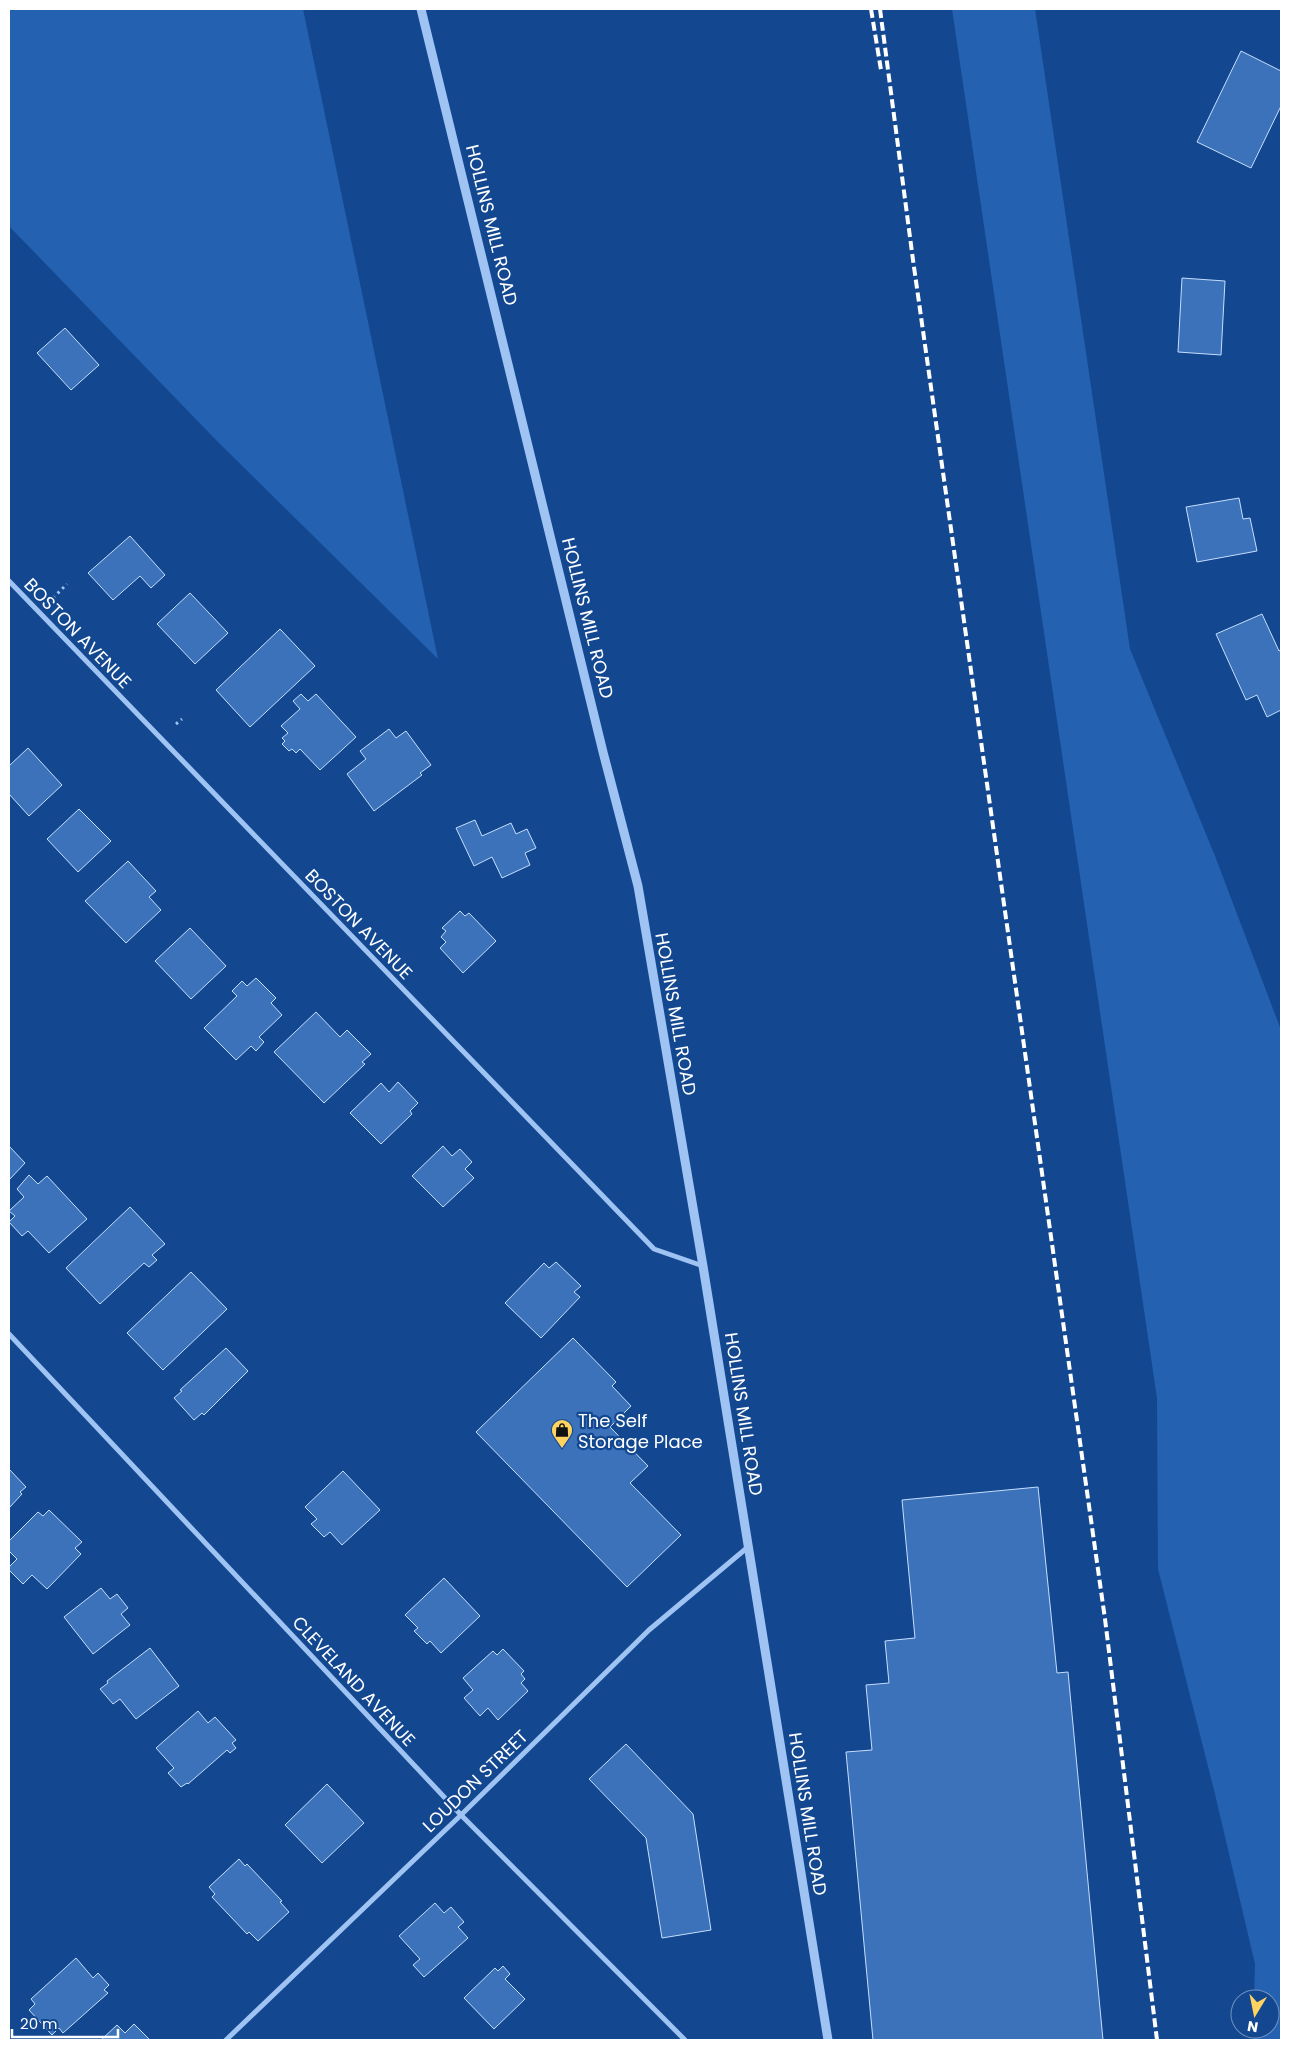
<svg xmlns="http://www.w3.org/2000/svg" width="1290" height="2049" viewBox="0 0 1290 2049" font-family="Poppins,sans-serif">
	<rect width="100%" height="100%" fill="#134891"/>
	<!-- green -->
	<path fill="#2462b1" d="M9 9H303L438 659 216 440 9 226Z
		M952 9H1035L1130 649 1215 856 1281 1030V2040H1253V2029H1270V1999H1254L1255 1964 1214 1790 1158 1569 1157 1398Z"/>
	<!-- building -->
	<path fill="#3b72ba" stroke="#c6defd" d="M1241 51 1281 71V106L1251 168 1197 142Z
		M1182 278 1225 281 1221 355 1178 352Z
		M65 328 99 365 71 390 37 353Z
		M1239 498 1243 519 1250 518 1257 551 1197 562 1186 507Z
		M130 536 165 575 151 588 140 576 113 600 88 573Z
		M190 593 228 633 195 664 157 624Z
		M1262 614 1279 651 1281 650V710L1267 717 1257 695 1246 700 1216 634Z
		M280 629 315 666 250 727 216 690Z
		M301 694 308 701 316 694 356 737 320 770 300 749 296 753 292 749 289 751 282 744 285 741 282 738 288 733 281 726 300 709 293 701Z
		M389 729 396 738 406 731 431 765 420 773 422 775 374 811 347 774 366 759 360 751Z
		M28 748 62 785 29 816 9 794V766Z
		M79 809 111 841 78 872 47 839Z
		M475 820 482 836 511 823 516 834 527 829 536 848 525 853 530 865 502 878 492 857 474 866 456 828Z
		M128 861 156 891 149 897 161 910 126 943 85 901Z
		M460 911 465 916 469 913 496 941 463 973 440 948 446 942 441 937 446 931 442 928Z
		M190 928 226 966 191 999 155 961Z
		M256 978 276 998 271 1003 282 1015 259 1037 264 1042 256 1051 251 1046 236 1060 204 1028 237 996 232 991 242 981 247 986Z
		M316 1012 340 1037 347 1030 371 1054 362 1062 365 1064 324 1103 274 1052Z
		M398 1082 418 1103 410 1111 412 1114 381 1144 350 1113 381 1083 389 1092Z
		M9 1146 25 1163 9 1180Z
		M443 1146 452 1156 460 1149 472 1162 465 1169 474 1178 443 1207 412 1176Z
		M29 1175 38 1184 47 1176 87 1219 49 1253 28 1231 22 1236 9 1222 15 1216 9 1211 24 1197 17 1189Z
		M130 1207 165 1244 152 1255 157 1260 149 1267 144 1263 100 1304 66 1268Z
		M556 1262 581 1286 574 1292 580 1297 541 1338 505 1303 544 1263 549 1268Z
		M191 1272 227 1309 163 1370 127 1333Z
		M573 1338 616 1382 612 1386 631 1406 610 1427 648 1466 630 1483 681 1535 627 1587 476 1432Z
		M226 1348 248 1371 204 1415 202 1413 194 1420 174 1398 182 1391 180 1390Z
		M9 1469 26 1487 20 1492 22 1494 9 1508Z
		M343 1471 380 1510 342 1545 330 1532 324 1537 311 1524 317 1519 305 1507Z
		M1038 1487 1057 1673 1068 1672 1103 2040H873L846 1752 872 1750 866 1685 889 1683 885 1641 915 1638 902 1500Z
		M49 1510 82 1542 75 1548 81 1554 47 1589 32 1575 23 1584 9 1570V1567L17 1559 9 1551V1541L38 1512 43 1516Z
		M444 1578 480 1616 441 1653 430 1641 427 1644 414 1631 418 1628 405 1615Z
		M101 1588 110 1599 117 1594 128 1608 121 1614 130 1625 93 1654 64 1617Z
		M150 1648 179 1686 136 1719 120 1699 113 1704 100 1689 108 1683 107 1681Z
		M503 1649 524 1671 521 1674 525 1679 521 1683 528 1691 498 1720 488 1708 480 1716 464 1698 473 1690 463 1678 493 1651 497 1655Z
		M198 1711 208 1723 215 1717 236 1740 232 1743 236 1748 230 1753 227 1750 188 1784 187 1783 181 1787 168 1773 174 1768 156 1748Z
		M626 1744 693 1814 711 1930 662 1938 646 1838 589 1779Z
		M327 1784 364 1823 322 1863 285 1825Z
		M239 1859 245 1866 247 1864 282 1901 280 1902 289 1912 258 1941 249 1932 247 1934 212 1897 215 1894 209 1887Z
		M435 1903 444 1913 451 1907 464 1922 458 1927 468 1938 424 1977 413 1965 420 1959 399 1936Z
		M76 1958 93 1978 98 1973 109 1985 104 1990 108 1993 63 2033 59 2028 52 2035 29 2010 35 2004 31 1999Z
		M503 1966 510 1974 505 1979 525 1999 494 2029 464 1998 495 1968 498 1971Z
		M134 2024 150 2040H101L117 2025 125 2033Z"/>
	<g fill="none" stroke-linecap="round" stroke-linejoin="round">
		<!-- path -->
		<path stroke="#9fc3f2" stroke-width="3" stroke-dasharray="2.5 4" stroke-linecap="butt" d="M53 598 67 584
			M176 724 182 719"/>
		<!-- minor -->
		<path stroke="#9fc3f2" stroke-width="5" d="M9 581 654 1249 703 1266
			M9 1334 461 1815 685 2040
			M226 2040 461 1815 649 1630 748 1547"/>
		<!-- tertiary -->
		<path stroke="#9fc3f2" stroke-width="9" d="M421 9 603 752 638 886 703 1266 828 2040"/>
		<!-- rail -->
		<path stroke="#fff" stroke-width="4" stroke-dasharray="9 4" stroke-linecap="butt" d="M871 9 881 70
			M880 9 913 260 1105 1619 1157 2040"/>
	</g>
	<!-- icons -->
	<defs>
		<g id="shop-pin" transform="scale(1.125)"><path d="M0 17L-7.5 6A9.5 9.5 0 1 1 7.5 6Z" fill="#ffd360" stroke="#134891"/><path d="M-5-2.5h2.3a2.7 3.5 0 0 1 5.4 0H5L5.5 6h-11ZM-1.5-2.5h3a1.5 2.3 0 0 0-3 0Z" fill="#111"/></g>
	</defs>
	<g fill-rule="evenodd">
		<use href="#shop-pin" x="562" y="1430"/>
	</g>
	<g text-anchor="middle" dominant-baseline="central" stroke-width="4.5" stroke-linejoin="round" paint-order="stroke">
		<!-- street labels -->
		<g font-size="18" fill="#fff" stroke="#134891">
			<text transform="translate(492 225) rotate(76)">HOLLINS MILL ROAD</text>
			<text transform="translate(588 618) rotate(76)">HOLLINS MILL ROAD</text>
			<text transform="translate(78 633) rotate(46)">BOSTON AVENUE</text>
			<text transform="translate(359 924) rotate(46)">BOSTON AVENUE</text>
			<text transform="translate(676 1014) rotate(80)">HOLLINS MILL ROAD</text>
			<text transform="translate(744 1414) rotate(81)">HOLLINS MILL ROAD</text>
			<text transform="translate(354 1681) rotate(47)">CLEVELAND AVENUE</text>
			<text transform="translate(475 1781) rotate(-44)">LOUDON STREET</text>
			<text transform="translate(808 1814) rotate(81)">HOLLINS MILL ROAD</text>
		</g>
		<!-- poi labels -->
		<g font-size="18" fill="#fff" stroke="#134891" text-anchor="start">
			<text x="578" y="1420">The Self<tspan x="578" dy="21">Storage Place</tspan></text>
		</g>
	</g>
	<!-- border -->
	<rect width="1290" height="2049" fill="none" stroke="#ffffff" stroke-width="20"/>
	<!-- north arrow -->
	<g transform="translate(1255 2014) rotate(190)"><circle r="24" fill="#134891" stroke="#7191bd"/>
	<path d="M0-4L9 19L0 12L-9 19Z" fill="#ffd360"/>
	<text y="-8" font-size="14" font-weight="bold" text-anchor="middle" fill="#ffffff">N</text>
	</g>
	<!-- scale -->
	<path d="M12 2029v8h106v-8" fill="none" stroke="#ffffff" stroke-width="2.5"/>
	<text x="20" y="2029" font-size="15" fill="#ffffff" stroke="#134891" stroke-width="4" paint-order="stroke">20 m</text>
</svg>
